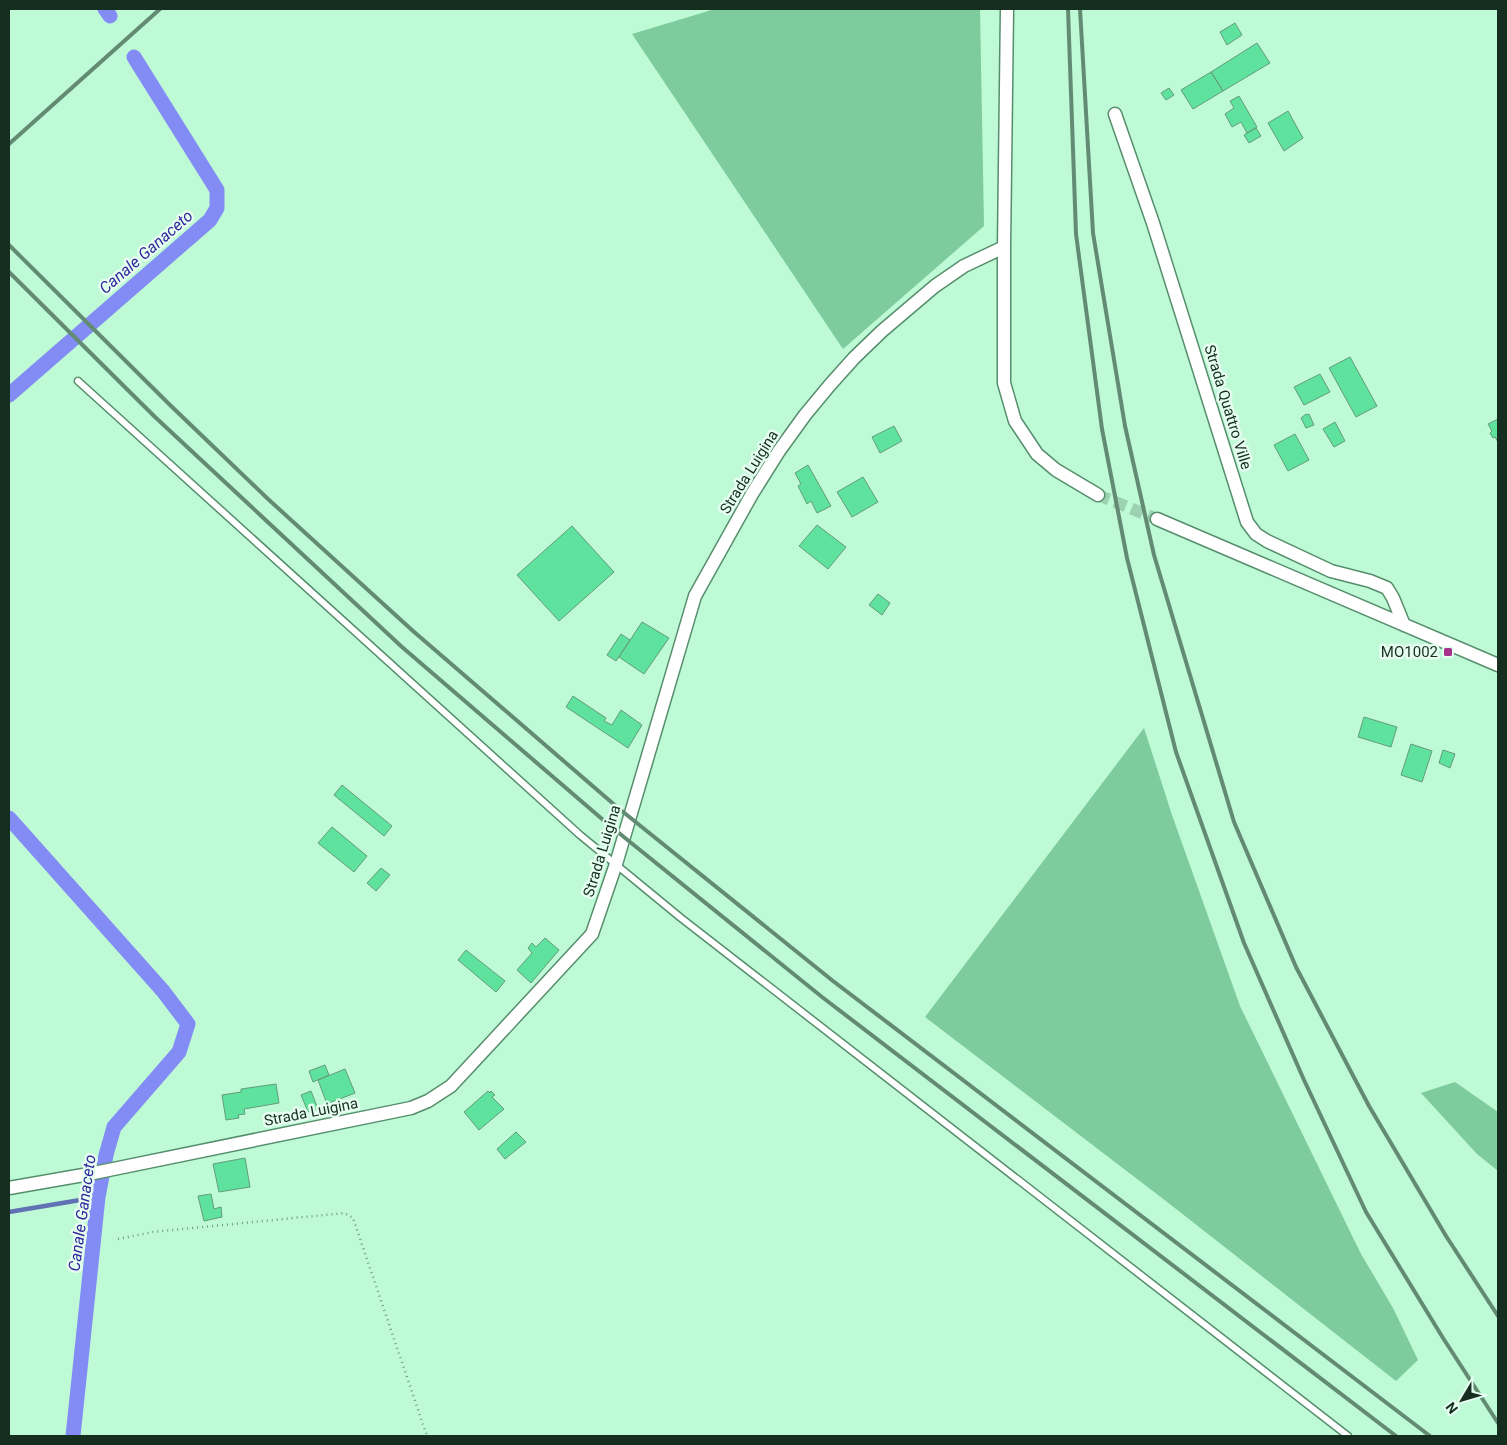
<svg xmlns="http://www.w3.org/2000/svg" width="1507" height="1445" viewBox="0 0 1507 1445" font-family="Roboto,sans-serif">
	<rect width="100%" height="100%" fill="#befad5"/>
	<!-- green -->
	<path fill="#7ecb9e" d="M715 9H980L984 226 843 349 632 34Z
		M1144 728 1172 815 1240 1006 1361 1254 1393 1308 1418 1360 1396 1381 1162 1198 925 1017Z
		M1455 1082 1498 1112V1171L1477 1154 1421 1093Z"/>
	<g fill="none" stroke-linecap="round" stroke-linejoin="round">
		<!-- stream -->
		<path stroke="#6270b4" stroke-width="4.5" d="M9 1212 98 1197"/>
		<!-- canal -->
		<path stroke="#838cf4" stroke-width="15" d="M105 9 110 16
			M9 395 210 220 217 208V190L134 57
			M9 818 163 991 188 1024 179 1052 114 1127 106 1155 98 1197 73 1436"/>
	</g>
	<!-- building -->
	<path fill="#5fe29d" stroke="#639c7a" d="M1235 23 1242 35 1227 45 1220 32Z
		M1257 43 1270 63 1223 91 1211 72Z
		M1211 72 1223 91 1193 109 1181 90Z
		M1169 88 1174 95 1166 100 1161 93Z
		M1239 96 1257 127 1247 133 1241 122 1232 127 1225 114 1234 108 1230 101Z
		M1288 111 1303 138 1284 151 1268 123Z
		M1256 128 1261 136 1249 143 1244 135Z
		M1350 357 1377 406 1356 417 1329 368Z
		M1320 374 1330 392 1304 405 1294 387Z
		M1306 414V415L1309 414 1314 425 1306 428 1301 418Z
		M1498 419V442L1495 437 1493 438 1490 433 1492 431 1488 424Z
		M1335 422 1345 441 1334 447 1323 429Z
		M894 426 902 441 880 453 872 437Z
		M1295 434 1309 460 1288 471 1274 445Z
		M808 465 831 506 817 513 811 501 807 504 798 486 801 484 795 473Z
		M863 477 878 502 852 517 837 492Z
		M817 525 846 547 828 569 799 546Z
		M572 526 614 572 559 621 517 575Z
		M878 594 890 603 882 615 869 605Z
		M642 622 669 638 644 674 619 657Z
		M621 634 630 640 616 661 607 655Z
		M573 696 606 718 604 721 612 725 621 710 642 725 628 748 566 707Z
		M1364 717 1397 727 1391 747 1358 737Z
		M1411 744 1432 751 1422 782 1401 775Z
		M1443 750 1455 754 1450 768 1439 763Z
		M342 785 392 826 384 836 334 795Z
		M332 827 367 856 354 872 318 843Z
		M381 868 390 875 376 891 367 883Z
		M545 938 559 950 531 983 517 970 532 953 528 948 532 943 536 947Z
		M466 950 505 981 496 992 458 960Z
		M325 1065 329 1075 313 1082 309 1071Z
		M345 1069 355 1093 327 1104 318 1080Z
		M276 1084 279 1103 244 1109 245 1114 238 1115 239 1118 226 1120 222 1095 241 1092V1089Z
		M311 1091 318 1109 308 1112 301 1095Z
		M488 1091 490 1093 491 1091 495 1095 492 1097 504 1109 479 1130 464 1112Z
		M516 1132 526 1142 505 1159 497 1149Z
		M245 1158 250 1187 219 1192 213 1164Z
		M211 1194 214 1209 221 1207 222 1217 204 1221 198 1196Z"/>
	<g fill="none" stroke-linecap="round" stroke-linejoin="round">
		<!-- street-tunnel -->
		<path stroke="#9cd1b1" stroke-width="12" stroke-dasharray="12 6" stroke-linecap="butt" d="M1098 495 1157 519"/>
		<!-- lane casing -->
		<g stroke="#568e6d" stroke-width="9">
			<path id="lane" d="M78 381 580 835 681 918 1348 1436"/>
		</g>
		<!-- street casing -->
		<g stroke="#568e6d" stroke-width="15">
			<path id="street" d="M1007 9 1004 247V383L1015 421 1037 454 1056 470 1098 495
				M1115 114 1153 223 1247 522 1256 534 1267 541 1331 571 1370 581 1387 588 1393 598 1404 625
				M1157 519 1498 665
				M9 1188 89 1174 411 1108 428 1101 451 1086 592 934 616 864 695 596 752 494 779 451 805 415 829 386 854 358 882 331 935 286 964 266 1004 247"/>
		</g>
		<!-- path -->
		<path stroke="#719d82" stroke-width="2.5" stroke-dasharray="1 4" stroke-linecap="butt" d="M118 1239 153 1232 344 1213 353 1218 427 1436"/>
		<!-- lane -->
		<use href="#lane" stroke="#fff" stroke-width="6"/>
		<!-- street -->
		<use href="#street" stroke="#fff" stroke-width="12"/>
		<!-- rail -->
		<path stroke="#638b73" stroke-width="4" d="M1068 9 1076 234 1102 429 1127 558 1176 752 1244 943 1304 1080 1366 1212 1443 1338 1498 1423
			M1080 9 1093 233 1125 426 1154 555 1234 822 1296 967 1369 1106 1446 1236 1498 1316
			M9 144 160 9
			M9 245 170 405 268 499 413 631 617 807 833 981 1430 1436
			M9 272 155 417 402 647 609 825 822 997 1396 1436"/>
	</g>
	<!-- markers -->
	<rect fill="#a4318c" stroke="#e6feef" stroke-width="2" x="1443" y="647" width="10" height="10" rx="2.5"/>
	<g text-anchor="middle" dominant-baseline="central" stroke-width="5" stroke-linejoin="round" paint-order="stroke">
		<!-- street labels -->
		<g font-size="15" fill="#162e20" stroke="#e6feef">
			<text transform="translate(1228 407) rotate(73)">Strada Quattro Ville</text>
			<text transform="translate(749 472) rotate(-58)">Strada Luigina</text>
			<text transform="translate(602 851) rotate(-73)">Strada Luigina</text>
			<text transform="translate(311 1112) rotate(-11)">Strada Luigina</text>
		</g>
		<!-- poi labels -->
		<g font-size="15" fill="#162e20" stroke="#e6feef" text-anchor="end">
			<text x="1438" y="652">MO1002</text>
		</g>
		<!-- water labels -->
		<g font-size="16" font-style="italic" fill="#32269d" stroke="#e6feef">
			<text transform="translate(146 252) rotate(-41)">Canale Ganaceto</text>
			<text transform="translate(82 1213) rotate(-82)">Canale Ganaceto</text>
		</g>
	</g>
	<!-- border -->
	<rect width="1507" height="1445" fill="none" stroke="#162e20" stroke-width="20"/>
	<!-- north arrow -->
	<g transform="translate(1462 1400) rotate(232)" stroke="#e6feef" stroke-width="4" paint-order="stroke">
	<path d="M0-4L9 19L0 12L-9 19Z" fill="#162e20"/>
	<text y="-8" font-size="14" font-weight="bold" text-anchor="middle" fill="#162e20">N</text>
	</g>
</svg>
